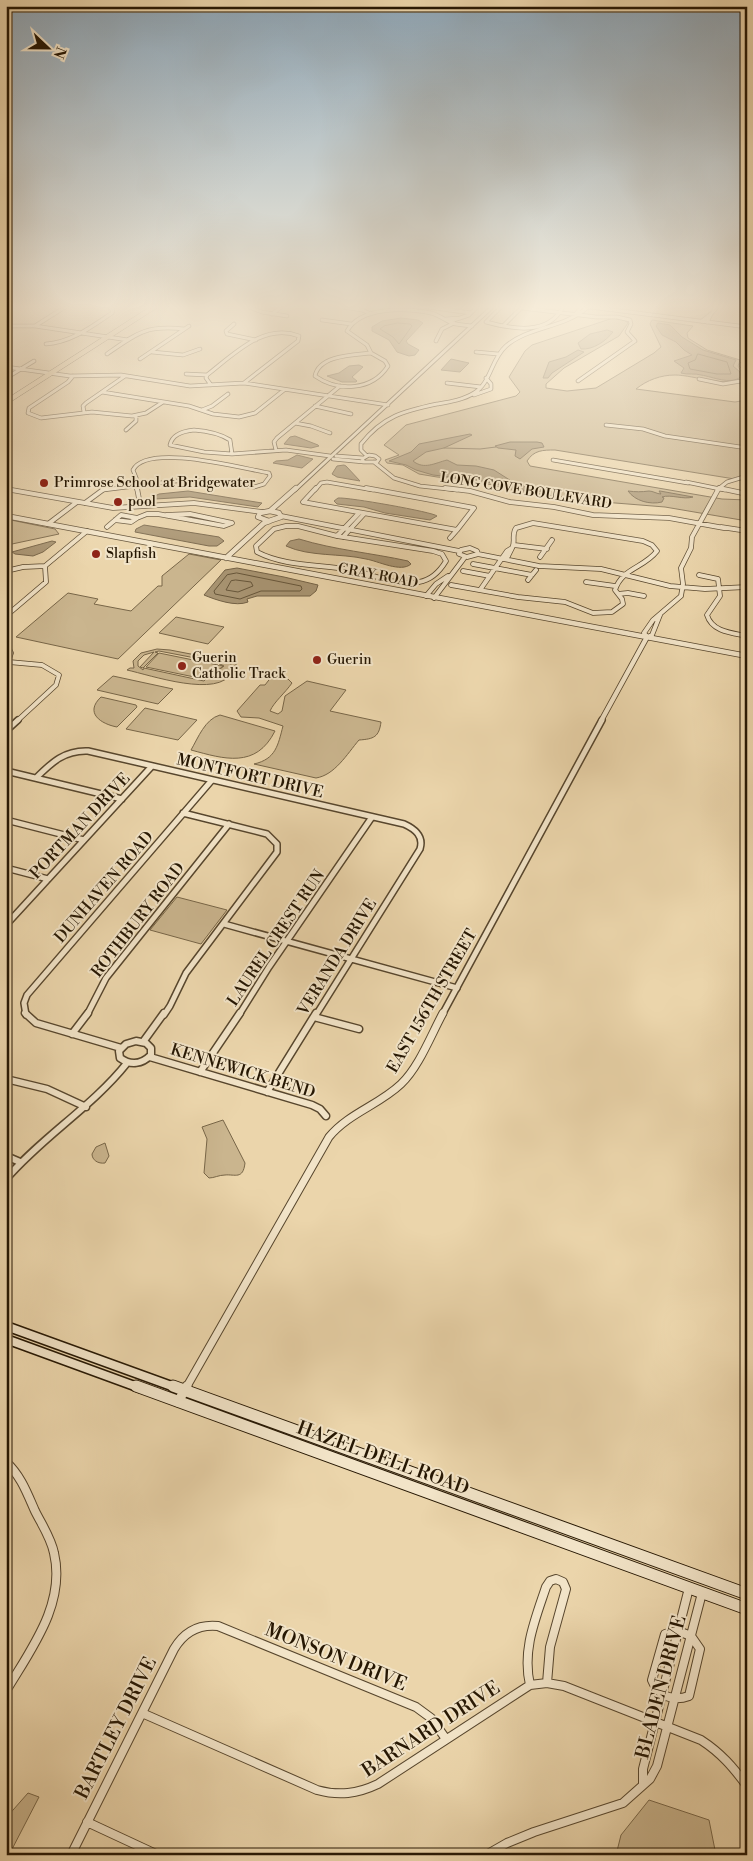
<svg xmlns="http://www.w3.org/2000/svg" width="753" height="1861" viewBox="0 0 753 1861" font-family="'Libre Bodoni',serif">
	<rect width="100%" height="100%" fill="#ebd5ab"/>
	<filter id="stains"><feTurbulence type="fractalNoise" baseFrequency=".004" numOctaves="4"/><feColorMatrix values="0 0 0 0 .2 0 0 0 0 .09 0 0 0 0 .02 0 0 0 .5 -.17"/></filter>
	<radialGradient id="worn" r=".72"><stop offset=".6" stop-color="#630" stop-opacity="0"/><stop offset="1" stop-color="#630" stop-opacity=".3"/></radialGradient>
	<!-- green -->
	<path fill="#cab58e" stroke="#786648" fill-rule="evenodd" d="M613 318 624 320 628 323 619 336 564 368 546 384V388L567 391 596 388 654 353 661 347 650 324 652 320 693 326 687 333 688 338 707 350 740 360 738 366 744 377C730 389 694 375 675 375 661 375 647 380 636 389L735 402 747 400V481L555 450C543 450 534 450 527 461L530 466 722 499 747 500V521L665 507 603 502 516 491 472 480 437 477 419 474 403 465 387 463 385 460 399 455 384 445 406 425 516 396 520 392 509 377 525 351 532 345Z
		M6 519 55 529 59 534 12 544 6 543Z
		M189 554 221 560 118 659 16 637 68 593 98 599 94 604 131 611 158 586H162V576Z
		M176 617 224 627 208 644 159 633Z
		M157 649 170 650 237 663 235 666 230 665 232 672C219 699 150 675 127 670L130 668H134L133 661 141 653ZM159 651 216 662 224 666 215 673 223 666 219 665 204 681 144 668 143 670 138 666V661L144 655 154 652 140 667 143 668 158 653 155 652Z
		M159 653 218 665 204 679 146 667Z
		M113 676 173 689 158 704 97 690Z
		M272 676 288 679 292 683C285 693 274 702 270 711L278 714 282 711 285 696 307 681 346 690 330 711 381 722C379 737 374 739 359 740 347 754 335 775 316 778L254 764C276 759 278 745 283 726L259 718 241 717 237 711 260 685H265Z
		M101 697 136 705 137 707 117 727C101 724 84 713 101 697Z
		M145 708 197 720 178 740 126 729Z
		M220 715 275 731C256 769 224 759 191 750 198 738 205 719 220 715Z
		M177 897 227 910 201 944 150 930Z
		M223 1120 245 1163C243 1180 235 1174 225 1175 219 1175 214 1178 209 1178L204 1173 207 1139 202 1127Z
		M105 1143 109 1156 105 1163C98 1164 92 1160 92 1154L96 1147Z
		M28 1793 39 1797 9 1855H6V1818Z
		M649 1800 709 1820 716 1855H616L621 1835Z"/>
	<!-- water -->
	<path fill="#a89472" stroke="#746246" d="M401 318 418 320 423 323 406 341 408 344 419 350 415 355 409 356 397 352 389 340 372 331V327L382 321Z
		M658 323 670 325 682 337 703 350 736 360 733 366 740 372 741 377C729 385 714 377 701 375 695 373 688 375 681 373L684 368 674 361 692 355 684 350 676 342 662 335 656 326Z
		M607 330 613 332C606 341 593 350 581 349L578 343 590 334Z
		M578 350 584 352 552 373 548 378H543L549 362 566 357Z
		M451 359 469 363 460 372 441 370Z
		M359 365 363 367 352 377 357 381 356 382H342L327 376 339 373 349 366Z
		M470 434 472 435 444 448 426 452 413 461C424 470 435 463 447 460L457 465 476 466 494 470 516 484 548 492 520 490 478 480 433 475 416 470 406 465 389 461 411 452 419 444Z
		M295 436 318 445 319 446 311 448 284 444 290 437Z
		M510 442H537L542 443 544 447 532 449 520 459 515 456 516 450 498 448 495 446Z
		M297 455 313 459 302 468 273 463 276 461 288 460Z
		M344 465 346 466 360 481 337 477 332 474 337 466Z
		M188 491 262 503 258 507 190 497 155 499 153 497 159 494Z
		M628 491C636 492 641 492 649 491 653 491 657 494 661 494L659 491H660L693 497C683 500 671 494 662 497L664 498 662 502C650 505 635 501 628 491Z
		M338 498C348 497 433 512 437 516L430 520 385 513 364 507 337 504 334 501Z
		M144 525 219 537 224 541 217 546H209L135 532 136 529Z
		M299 539C335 550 372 553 408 561L411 564C401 573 378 561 366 559 340 553 310 557 286 546L290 541Z
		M52 541 56 542 43 552 33 556 15 554 12 552Z
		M237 568 284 577 318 585 316 591 310 596H257L247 599 248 602C236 607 216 600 204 595L225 570Z"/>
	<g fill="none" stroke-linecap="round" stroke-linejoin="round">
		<!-- shore -->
		<path stroke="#67563a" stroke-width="1" d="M398 323 410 324 412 326 399 344 393 337 380 329 384 326Z
			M698 354 727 362 731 374H717L690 369 688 363 695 360Z
			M237 573 301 586 302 589 300 591H261L240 599 215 594 214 591 227 575Z
			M236 580 251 582 253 586 238 592 226 590 231 581Z"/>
		<!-- stream -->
		<path stroke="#746246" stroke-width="1" d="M444 448 480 449 496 447"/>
		<!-- minor-far4 casing -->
		<g stroke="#57462d" stroke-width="4.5">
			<path id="minor-far4" d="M249 307 262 312 287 316
				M343 307 362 310 371 314
				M427 307 471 313
				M501 307 486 322C512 329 548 336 563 307
				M522 308 596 317H617L630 320
				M272 314 281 307
				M711 314 717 307
				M575 315 581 307
				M460 318 469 315 477 307
				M446 319 460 318 450 321
				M322 320 351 324
				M702 321 711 314 707 322
				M234 324 226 331 227 334 256 340
				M504 325 522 307
				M6 326H35L128 340
				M35 326 65 307
				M436 341 442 329 454 323
				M46 344C72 342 91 327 112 313L113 310 109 307
				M152 352 183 355 200 349
				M476 352 498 354
				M371 353 385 361 388 366C372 391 338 392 315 376 319 355 354 355 371 353Z
				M371 353 367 345 347 331C361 306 406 308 431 313 439 315 445 320 452 323 459 325 466 325 472 326
				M107 354C137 333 146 325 184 329
				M747 357 741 365 747 372
				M140 359 189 326
				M6 367 70 376 121 375 190 386 244 383 388 405
				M186 374 207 375
				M11 375 34 361
				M73 376 68 382 29 408 28 413 41 418 92 412 132 416 146 413 163 402
				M699 379 723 384 747 380
				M578 381 635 341 627 332 631 324 630 320
				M447 383 481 387
				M211 385 206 378 207 375C233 355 264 322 299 336L298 341 244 383
				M102 392 189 406 213 414 239 417 255 413 284 390
				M6 395H10
				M474 395 491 389V384L486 378
				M315 406 351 414
				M202 410 212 406 228 394
				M84 412 83 406 86 403 125 376
				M295 423 311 426 330 433
				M606 425 643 429 665 436 747 448
				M126 430 136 421V416
				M194 430C207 431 219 433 230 440L232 454 204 452 170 445C172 434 184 431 194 430Z
				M276 450 274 442 277 438 340 386
				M232 454 286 450 330 456
				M369 455 375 456 379 459 377 462H364L362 459Z
				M336 456 363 458
				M367 456 361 450V444C383 416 404 411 437 404 449 402 463 400 474 393 491 383 491 359 506 346 529 326 563 329 588 307
				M333 459 364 462
				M553 460 688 483
				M374 462 394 478 420 486 457 490
				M686 482 725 490
				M136 486 137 490
				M6 489 10 490
				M103 490 176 481H209L254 487 264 484 270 476 269 473C244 469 147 442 133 470L139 485
				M315 490 321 483 327 482 373 490
				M717 490 727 482 747 476"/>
		</g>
		<!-- minor-far3 casing -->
		<g stroke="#57462d" stroke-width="5.5">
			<path id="minor-far3" d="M137 488 140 504 144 506
				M316 488 303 502 457 530 474 508 366 488
				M445 488 470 491 510 502 554 507 593 515 669 518 724 528
				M719 488 747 494
				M6 489 113 508 194 503 262 512
				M85 503 104 489 109 488
				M281 516 459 551
				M115 520 131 522 137 518
				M48 524 77 502
				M286 526H298L337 536 433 551 442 554 446 561C440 571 431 580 419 582 396 587 374 574 351 570 320 564 286 567 257 552L256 546 274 529Z
				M107 527 121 515 137 518 147 514H158L224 526 232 523 190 514 166 515
				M721 527 747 531
				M337 536 359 513
				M343 537 364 514
				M450 538 457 530
				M514 545 547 549
				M470 548 477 551 478 554 467 557 459 554 461 550Z
				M478 554 539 566 601 569 670 586 705 589 747 587
				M540 557 552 540
				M473 564 532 575
				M45 566 87 531
				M6 571 23 567 45 566
				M463 571 490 576
				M699 575 718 579 720 596 707 615C712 632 732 633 747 636
				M528 580 536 570
				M586 582 615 586
				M451 585 518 597 565 602 593 613 612 612 623 604 622 599 615 590C622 568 644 568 657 551L652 545 643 541 533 523 516 528C511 535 516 542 512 548
				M480 590 507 551 512 548 507 558 503 559
				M618 594 628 593 644 596
				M426 596 436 584 448 576
				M434 598 465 557
				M660 615 652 635 647 637 644 633 653 620 681 596 683 584 681 568 691 548 692 537 719 488
				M6 616 46 582 45 566
				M6 643 11 653 6 667
				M9 662 42 665 59 675 56 685 17 721"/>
		</g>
		<!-- minor-far2 casing -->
		<g stroke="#57462d" stroke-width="8">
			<path id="minor-far2" d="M6 731 18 720
				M6 771 122 799
				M36 778C52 762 65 750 88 751L404 824C415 829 424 836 420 849L316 1015
				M6 820 84 840
				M6 868 48 879
				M224 924 457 988
				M6 925 152 766
				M26 1015 24 1003 27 995 212 780
				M87 1015 106 978 229 824
				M164 1015 170 1006 186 973 277 852V844L267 834 183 813
				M239 1015 269 967 372 817"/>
		</g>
		<!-- minor-far1 casing -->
		<g stroke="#57462d" stroke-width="9">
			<path id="minor-far1" d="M25 1013 36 1023 121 1048
				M314 1017 359 1029
				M72 1034 88 1013
				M136 1041 146 1043 151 1048V1055C142 1064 131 1066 120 1058L119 1051 126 1044Z
				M143 1042 164 1013
				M150 1057 312 1105 320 1109 326 1116
				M200 1072 240 1013
				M6 1079 47 1089 86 1107
				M267 1092 316 1013
				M6 1156 20 1162
				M6 1179C43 1136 92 1107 127 1063"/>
		</g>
		<!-- minor casing -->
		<g stroke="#57462d" stroke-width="10">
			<path id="minor" d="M6 1462C21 1476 27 1493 35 1511 42 1525 51 1538 54 1553 66 1604 31 1649 6 1691
				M678 1631 691 1636 700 1649 689 1696C673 1702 658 1696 652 1680L665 1634Z
				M530 1685C522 1650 535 1620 546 1587L550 1581 556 1579 563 1582 566 1589 550 1647 547 1683
				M142 1713 317 1790C339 1796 357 1794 378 1784L530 1685 547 1683 564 1686 701 1740C721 1753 733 1767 747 1786
				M643 1784V1769L689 1588
				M87 1822 158 1855
				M71 1855 174 1649C184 1632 198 1624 218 1626L416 1707 431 1718 446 1739
				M486 1855 507 1843 534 1832 623 1803 650 1779 657 1766 702 1593"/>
		</g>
		<!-- tertiary-far4 casing -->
		<g stroke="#57462d" stroke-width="4.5">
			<path id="tertiary-far4" d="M590 307 747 327
				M295 490 492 307"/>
		</g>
		<!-- tertiary-far3 casing -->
		<g stroke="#57462d" stroke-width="6">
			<path id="tertiary-far3" d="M270 511 296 488
				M270 511 279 513 281 517 269 521 258 517 260 513Z
				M6 516 747 656
				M226 558 264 523 270 521
				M601 721 647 637"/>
		</g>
		<!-- tertiary-far2 casing -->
		<g stroke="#57462d" stroke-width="8">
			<path id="tertiary-far2" d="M442 1015 602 720"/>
		</g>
		<!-- tertiary-far1 casing -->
		<g stroke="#57462d" stroke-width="9">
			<path id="tertiary-far1" d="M186 1388 329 1137C349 1113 379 1105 401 1084 419 1067 431 1035 443 1013"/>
		</g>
		<!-- tertiary casing -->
		<g stroke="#57462d" stroke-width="11">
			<path id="tertiary" d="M178 1402 187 1386"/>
		</g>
		<!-- secondary-far1 casing -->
		<g stroke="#261703" stroke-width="11">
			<path id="secondary-far1" d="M6 1326 177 1388
				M6 1339 140 1388"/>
		</g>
		<!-- secondary casing -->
		<g stroke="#261703" stroke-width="13">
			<path id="secondary" d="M136 1386 747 1609
				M173 1386 747 1594"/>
		</g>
		<!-- primary casing -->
		<g stroke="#261703" stroke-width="5.5">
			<path id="primary" d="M6 402 154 307"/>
		</g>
		<!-- minor-far4 -->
		<use href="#minor-far4" stroke="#f2e4c8" stroke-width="3"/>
		<!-- minor-far3 -->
		<use href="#minor-far3" stroke="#f2e4c8" stroke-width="4"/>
		<!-- minor-far2 -->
		<use href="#minor-far2" stroke="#f2e4c8" stroke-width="5"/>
		<!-- minor-far1 -->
		<use href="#minor-far1" stroke="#f2e4c8" stroke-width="6"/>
		<!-- minor -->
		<use href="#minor" stroke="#f2e4c8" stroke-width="8"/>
		<!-- tertiary-far4 -->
		<use href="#tertiary-far4" stroke="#f2e4c8" stroke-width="3"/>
		<!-- tertiary-far3 -->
		<use href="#tertiary-far3" stroke="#f2e4c8" stroke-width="4.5"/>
		<!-- tertiary-far2 -->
		<use href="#tertiary-far2" stroke="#f2e4c8" stroke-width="5"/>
		<!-- tertiary-far1 -->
		<use href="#tertiary-far1" stroke="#f2e4c8" stroke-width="7"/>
		<!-- tertiary -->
		<use href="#tertiary" stroke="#f2e4c8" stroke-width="9"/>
		<!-- secondary-far1 -->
		<use href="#secondary-far1" stroke="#f2e4c8" stroke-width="8"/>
		<!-- secondary -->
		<use href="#secondary" stroke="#f2e4c8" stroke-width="11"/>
		<!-- primary -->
		<use href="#primary" stroke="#ebd5ab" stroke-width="4.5"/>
	</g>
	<!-- sky -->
	<linearGradient id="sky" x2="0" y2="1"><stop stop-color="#8ea7b9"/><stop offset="0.54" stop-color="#f6ecd9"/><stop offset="1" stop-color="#f6ecd9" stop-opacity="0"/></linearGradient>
	<rect width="753" height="568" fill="url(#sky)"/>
	<!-- markers -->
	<g fill="#8f2418" stroke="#f2e4c8" stroke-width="2">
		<circle cx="44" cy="483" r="5"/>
		<circle cx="118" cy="502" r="5"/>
		<circle cx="96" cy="554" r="5"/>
		<circle cx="317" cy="660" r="5"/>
		<circle cx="182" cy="666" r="5"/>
	</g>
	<g text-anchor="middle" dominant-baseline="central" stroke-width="4" stroke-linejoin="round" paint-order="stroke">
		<!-- far-poi labels -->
		<g font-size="14" fill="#261703" stroke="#f2e4c8" text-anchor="start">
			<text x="54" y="483">Primrose School at Bridgewater</text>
			<text x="128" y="502">pool</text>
			<text x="106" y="554">Slapfish</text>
			<text x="192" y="658">Guerin<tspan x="192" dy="16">Catholic Track</tspan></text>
			<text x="327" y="660">Guerin</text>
		</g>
		<!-- far-street labels -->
		<g font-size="14" fill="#261703" stroke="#f2e4c8">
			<text transform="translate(526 491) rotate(9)">LONG COVE BOULEVARD</text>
			<text transform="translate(378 576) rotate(11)">GRAY ROAD</text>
		</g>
		<!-- street labels -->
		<g font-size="16" fill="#261703" stroke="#f2e4c8">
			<text transform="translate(250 776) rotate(13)">MONTFORT DRIVE</text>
			<text transform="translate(80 826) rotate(-47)">PORTMAN DRIVE</text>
			<text transform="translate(104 887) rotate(-49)">DUNHAVEN ROAD</text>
			<text transform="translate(138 920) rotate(-52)">ROTHBURY ROAD</text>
			<text transform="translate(276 938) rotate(-56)">LAUREL CREST RUN</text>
			<text transform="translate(337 957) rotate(-58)">VERANDA DRIVE</text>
			<text transform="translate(432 1001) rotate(-60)">EAST 156TH STREET</text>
			<text transform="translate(243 1071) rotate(17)">KENNEWICK BEND</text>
		</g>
		<!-- near-street labels -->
		<g font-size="19" fill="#261703" stroke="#f2e4c8">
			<text transform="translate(383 1458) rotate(20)">HAZEL DELL ROAD</text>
			<text transform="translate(336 1657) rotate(22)">MONSON DRIVE</text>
			<text transform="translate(661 1687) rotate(-75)">BLADEN DRIVE</text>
			<text transform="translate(116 1728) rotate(-63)">BARTLEY DRIVE</text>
			<text transform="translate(431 1729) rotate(-33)">BARNARD DRIVE</text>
		</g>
	</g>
	<!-- margin -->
	<rect width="753" height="1861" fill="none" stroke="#ebd5ab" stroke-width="25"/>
	<rect x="8" y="8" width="738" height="1846" fill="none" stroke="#261703" stroke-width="2.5"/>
	<rect x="12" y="12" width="728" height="1836" fill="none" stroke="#261703"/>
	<!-- north arrow -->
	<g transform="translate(48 48) rotate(112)" stroke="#f2e4c8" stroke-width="4" paint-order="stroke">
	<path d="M0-4L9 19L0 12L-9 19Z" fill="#261703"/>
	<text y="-8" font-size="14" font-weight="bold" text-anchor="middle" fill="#261703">N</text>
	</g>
	<rect width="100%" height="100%" filter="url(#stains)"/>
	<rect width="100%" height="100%" fill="url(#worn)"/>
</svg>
